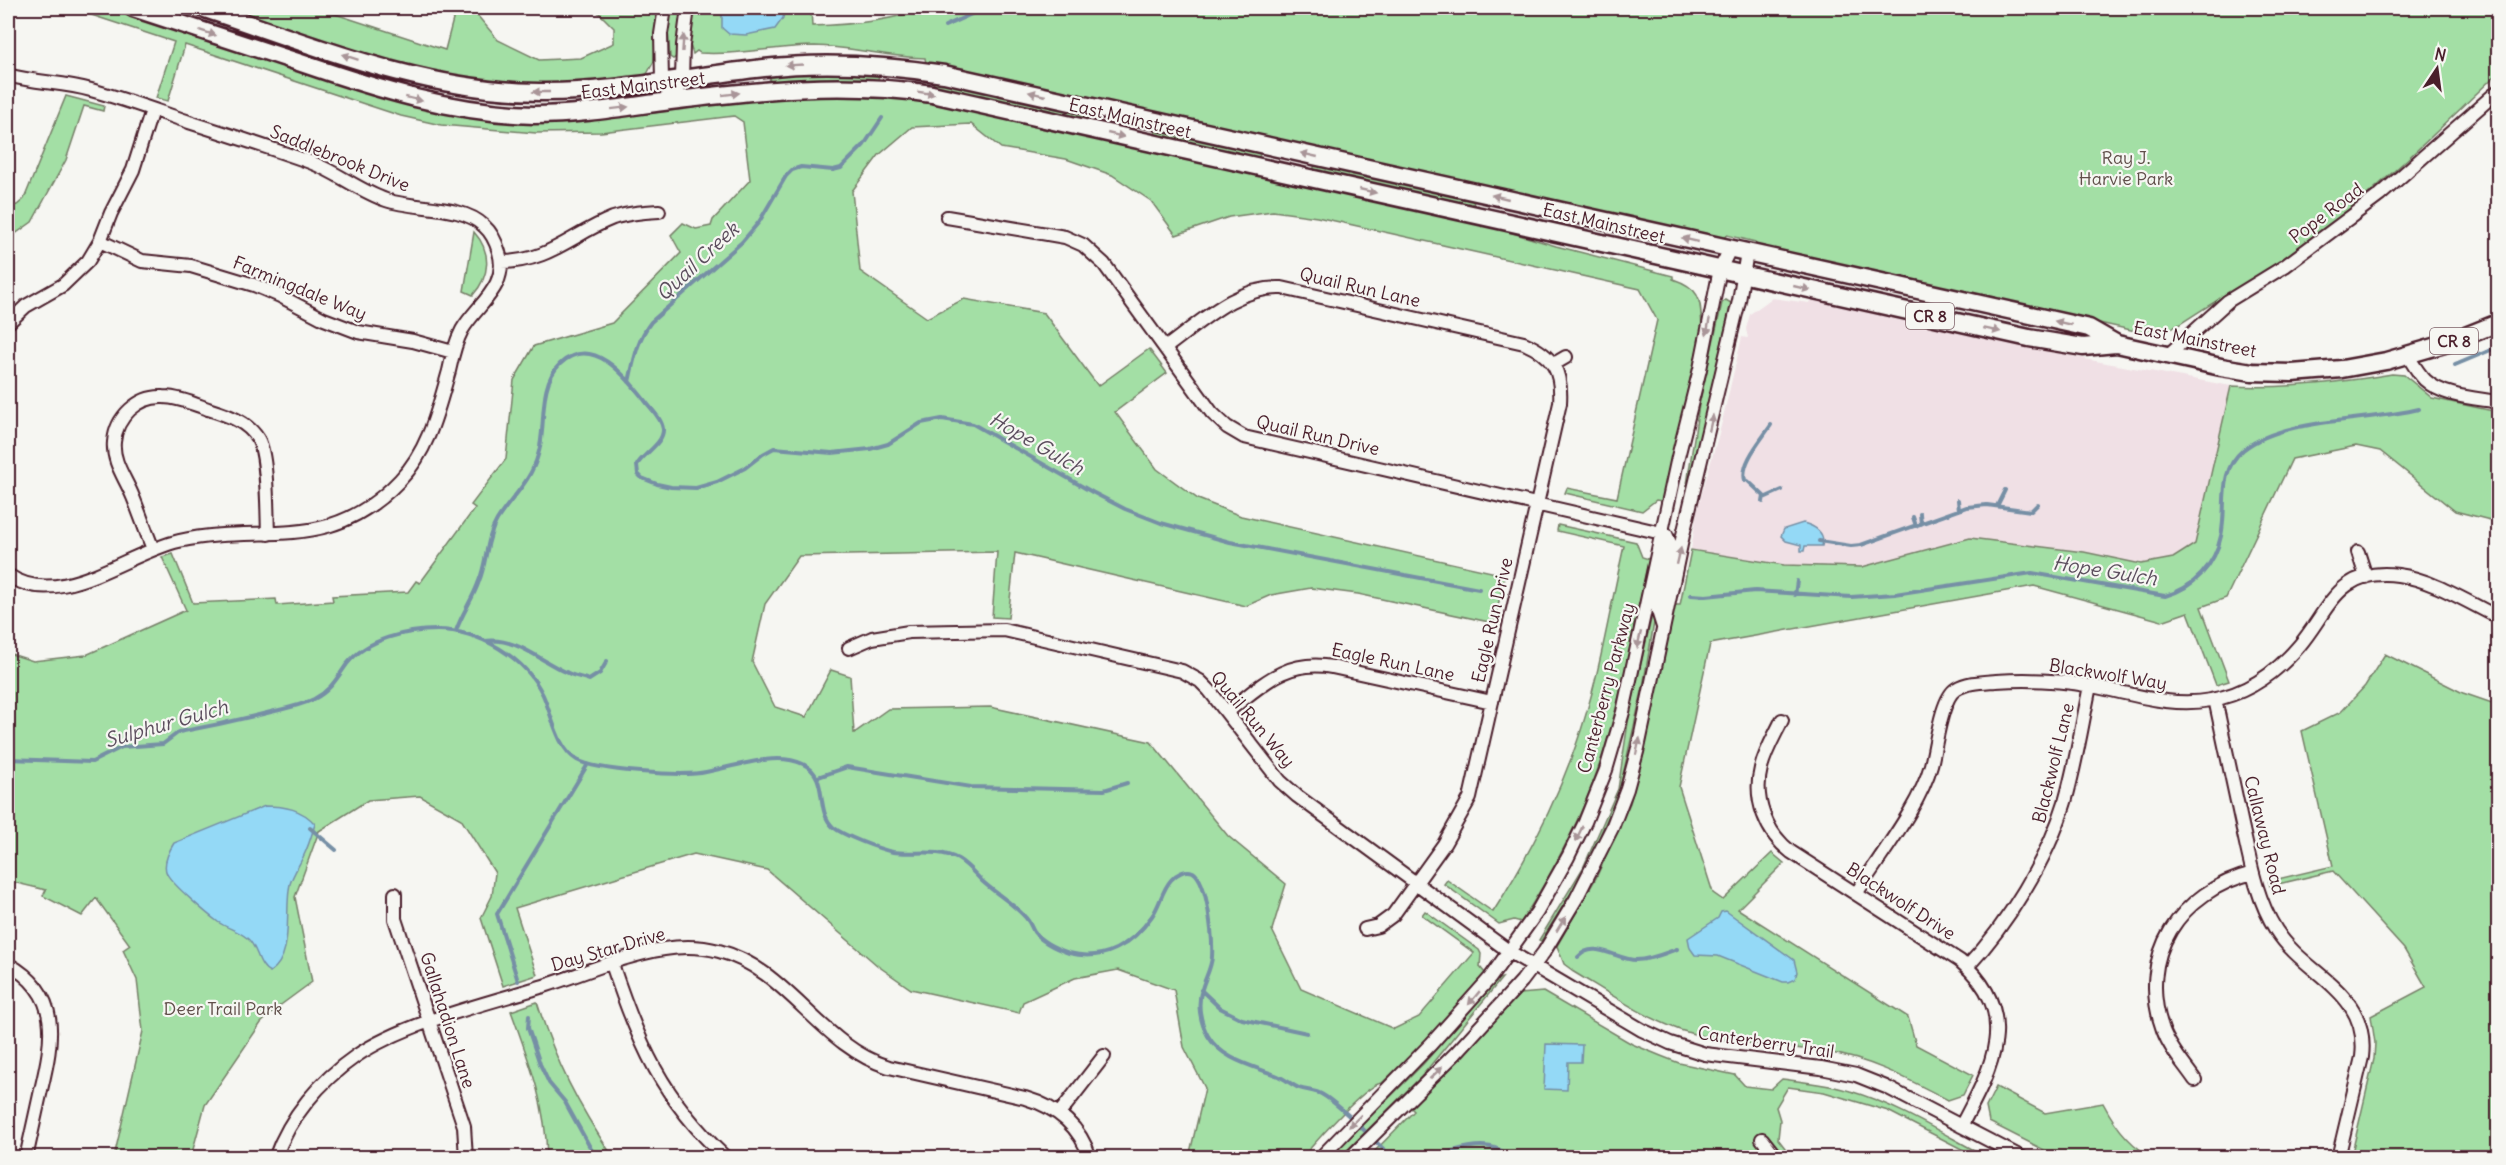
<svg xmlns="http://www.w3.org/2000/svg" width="2506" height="1165" viewBox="0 0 2506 1165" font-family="Delius,sans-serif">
	<rect width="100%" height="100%" fill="#f6f6f2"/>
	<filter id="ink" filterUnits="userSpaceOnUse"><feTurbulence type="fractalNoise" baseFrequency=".0167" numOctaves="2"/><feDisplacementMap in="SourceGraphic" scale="12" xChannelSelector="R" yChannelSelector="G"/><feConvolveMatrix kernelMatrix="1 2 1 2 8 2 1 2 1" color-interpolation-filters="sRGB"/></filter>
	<g filter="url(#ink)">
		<!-- built -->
		<path fill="#f0e0e5" d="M1772 298 1809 303 1810 300 1850 306 2090 360 2231 386 2195 544 2173 558 2140 564 2084 552 1970 538 1862 567 1784 565 1691 550 1697 511 1721 426 1742 337 1748 338 1746 329 1750 314Z"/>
		<!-- green -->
		<path fill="#a3dfa5" stroke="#767f68" stroke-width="1.5" d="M70 8H109L396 102C455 118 521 124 582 120 652 116 721 101 791 97 842 93 891 97 942 104L1486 225 1556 246 1673 276V279C1703 289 1700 302 1702 328L1662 501 1656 500 1642 511 1565 493 1567 488 1617 498 1657 320 1640 289 1317 217 1273 211 1229 217 1176 235 1151 201 1112 175 1066 159 1001 148 971 124 912 127 879 155 852 191 860 271 927 318 964 299 1044 313 1098 386 1149 349 1167 373 1115 412 1157 469 1198 499 1241 516 1505 575 1494 623 1358 594 1311 588 1271 595 1246 606 1015 553 1008 618 992 617 997 552 799 556 765 604 752 662 775 707 806 717 831 670 850 676 854 733 888 709 990 707 1151 742 1228 836 1286 884 1272 930 1301 989 1394 1029 1419 1017 1474 953 1422 915 1425 911 1479 950 1481 954 1480 967 1485 973 1431 1035 1382 1083C1368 1083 1318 1139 1306 1153L1308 1157H1189L1205 1088 1184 1047 1174 990 1118 970 1075 978 1023 1002 1019 1013 911 989 878 966 767 870 694 854 515 908 537 975 503 986 481 918 492 896 495 873 461 819 420 796 368 800 319 831 295 897 312 982 278 1007 261 1023 205 1105 191 1157H114L143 1031 137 980 123 950 130 945 96 898 82 916 43 896 46 890 8 881V653L33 661 86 655 186 610 162 557 173 554 193 603 276 599 277 605 333 601 332 596 408 592 416 581 420 583 475 508 471 505 506 459 514 380 534 346 612 323 681 253 671 235 683 223 696 229 711 226 713 220 750 180 743 122 734 116 601 132 536 133 441 125 401 116 185 45 168 101 156 98 174 42Z
			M228 8H317L445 50 456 8H471L498 40 539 60 581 58 614 43V28L594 8H659L654 61 647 74C628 81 604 81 584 83 453 93 349 47 228 8Z
			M671 8H681L676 57 673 59 670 57 668 31Z
			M693 8H811L812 26C849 25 891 21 926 8H2498V73C2442 126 2387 182 2325 229 2279 265 2228 292 2180 324L2168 330 2149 334 1757 247 1755 242 1727 235 1722 239 926 63 925 58C888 57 852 47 815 46 776 46 738 56 700 53L697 51 693 54 690 45Z
			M799 72 879 73 878 81 822 79 770 82 769 75Z
			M934 80 1089 114 1088 121 933 88Z
			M66 96 104 106 103 111 84 106 66 160 32 222 8 239V207L17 205 24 199Z
			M1156 129 1260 152 1259 159 1155 136Z
			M1315 164 1474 199 1473 207 1313 171Z
			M474 232C492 252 490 276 473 295L464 291Z
			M1726 300 1731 303 1683 511 1699 405 1722 303Z
			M2392 374 2404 375 2432 398 2498 412V522L2455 511 2380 451 2356 446 2292 459 2226 598 2201 607 2229 681 2216 685 2188 612 2162 621 2034 586 1710 644 1679 787 1713 893 1723 900 1772 853 1784 863 1738 909 1908 1017 1916 1045 1973 1075 1963 1095 1948 1100C1908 1079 1869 1058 1825 1052 1777 1044 1727 1045 1680 1030 1642 1016 1607 992 1572 971V970L1564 964 1557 946 1596 878 1630 803 1643 757 1675 605H1680L1691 550 1784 565 1862 567 1970 538 2084 552 2141 564 2173 558 2195 544 2231 386C2285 389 2338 383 2392 374Z
			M1558 525 1636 542 1642 557 1649 559C1634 627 1622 697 1600 763 1581 820 1553 872 1521 922L1514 920 1499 924 1444 884 1447 880 1493 912C1527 859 1555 805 1576 745 1599 681 1609 612 1624 546L1557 531Z
			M1665 558 1643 687 1619 792 1583 874 1541 941 1539 940 1583 868 1618 789 1629 716Z
			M2385 654 2463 693 2498 705V1157H2351L2374 1059 2375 1043 2371 1016 2426 987 2404 949 2333 871 2270 886 2269 881 2333 866 2302 731 2341 712 2365 686Z
			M1502 978 1421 1077 1340 1157H1330L1424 1063 1498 979Z
			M1543 992 1632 1044 1661 1056 1679 1063 1735 1075 1745 1086 1771 1089 1782 1079C1805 1082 1828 1084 1850 1091 1898 1105 1943 1134 1987 1157H1977L1888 1111 1824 1092 1788 1087 1776 1107 1780 1120 1778 1139 1792 1157 1368 1158 1414 1111 1411 1108 1520 994Z
			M537 1002C556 1063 578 1105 613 1157H547C546 1104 529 1061 511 1011Z
			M1996 1087 2045 1113 2103 1103C2114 1124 2131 1148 2154 1157H2058L1989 1122 1986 1107Z"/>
		<!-- water -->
		<path fill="#94d9f6" stroke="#768fa5" stroke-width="1.5" d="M722 8H785L783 18 775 29 746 35 729 34 722 28Z
			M1803 523C1815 526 1826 533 1822 546H1805L1804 551H1801V545L1786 541 1781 536 1784 529Z
			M265 806C285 806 302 809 315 824 312 834 309 845 304 855 300 864 293 874 290 884 284 910 295 956 270 972 257 966 258 946 247 938 239 931 227 928 218 922 207 914 173 885 167 874 162 864 169 851 174 843Z
			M1726 911 1794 960 1797 972 1795 979 1788 982H1783L1718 956 1695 955 1690 948 1688 938 1718 918 1721 912Z
			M1546 1044 1582 1045 1581 1062H1568L1567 1090 1544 1089Z"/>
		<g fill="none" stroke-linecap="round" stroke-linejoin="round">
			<!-- stream -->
			<path stroke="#768fa5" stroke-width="4" d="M945 26 985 8
				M2494 297 2498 292
				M2455 365 2498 347
				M629 382C634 360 637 340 651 322L742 242 759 222 786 176 792 170 801 167 833 170 841 168 864 145 882 118
				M1745 480C1740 463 1762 439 1771 425
				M1748 481 1764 496 1763 502
				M1764 498 1782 490
				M1958 500 1959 510
				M1997 506 2005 490
				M1920 514 1921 524
				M1913 517 1916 526
				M1819 541 1851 546 1861 545 1967 507 1987 505 2031 511 2038 504
				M1691 595 1706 596 1755 591 1851 597 1895 594 2032 573 2165 596C2194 588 2215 565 2221 536 2228 506 2216 473 2243 450 2284 417 2368 422 2419 409
				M1795 595 1797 581
				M456 631C462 613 473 599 479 581 487 562 486 538 497 520 511 498 531 481 538 455 547 427 537 386 560 364 593 333 627 378 646 402 652 410 662 419 663 429 664 443 643 454 637 465L638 474 642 478 657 484 671 487 696 488 717 482 745 468 763 454 774 448 832 453 870 449 888 444 921 423 942 419 973 424 1092 492 1125 509 1161 523 1230 542 1479 589
				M485 641C516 637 539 660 566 672 573 676 581 677 589 680L600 673 607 661
				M8 759 92 762 122 747 163 744 179 732C211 726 243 719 275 711 288 708 302 705 314 699 331 690 337 678 347 664 367 639 406 630 437 630 479 630 525 657 543 695 552 715 557 748 577 760 596 771 684 777 706 772 733 767 776 751 803 764 830 777 814 809 833 827 844 836 879 849 893 852 915 855 937 848 958 859 968 865 974 873 982 881 996 894 1013 903 1026 918 1030 922 1031 927 1034 932 1042 942 1057 949 1069 953 1104 962 1132 945 1152 916 1160 905 1162 890 1171 880 1176 874 1185 869 1193 872 1208 881 1213 940 1212 957 1211 969 1205 978 1202 989 1197 1004 1200 1022 1208 1036 1222 1060 1254 1066 1278 1076 1285 1079 1292 1085 1299 1088 1307 1091 1315 1090 1323 1095 1342 1106 1372 1139 1390 1155L1396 1158
				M818 777 847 767 971 787 1104 790 1127 783
				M310 828 336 850
				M1578 957C1594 939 1617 960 1636 960 1650 960 1663 954 1677 949
				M518 981 497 914 588 764
				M1201 990 1220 1008 1242 1019 1307 1033
				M529 1016 528 1028 540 1064 549 1083 565 1102 596 1158
				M1430 1158C1453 1151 1490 1135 1510 1158"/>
			<!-- minor casing -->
			<g stroke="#4a1f2b" stroke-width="16">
				<path id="minor" d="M665 8 661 34 662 80 673 101
					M8 75C35 83 64 82 91 90 124 99 157 111 189 122 230 135 270 148 310 162 337 172 359 191 386 200 416 210 462 204 484 226 492 233 496 242 499 252 509 287 477 304 462 330 455 343 452 357 449 371 438 409 429 450 400 480 328 556 264 522 179 541 126 553 59 611 8 575
					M673 101 682 78 683 45 688 8
					M947 217 1065 237 1083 245 1104 264 1212 413 1227 427 1244 437 1666 534 1670 543 1657 608 1663 627
					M100 241 142 261 191 266 254 285 280 296 324 319 358 332 413 341 453 352
					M501 262C549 262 572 234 613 218 628 213 643 212 659 211
					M8 323 26 306 63 285 88 261 100 241 111 213 133 170 152 110
					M1165 348C1200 323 1236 286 1282 288L1524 343C1554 356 1562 372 1560 403L1470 798 1444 844 1393 915 1378 926 1365 929
					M2168 355 2228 301 2285 266 2380 195 2498 91
					M2408 356C2413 364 2418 373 2425 380 2443 397 2475 398 2498 402
					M1554 364 1566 357
					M153 549C146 532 140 514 133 497 126 479 112 462 114 442 116 417 138 396 163 397 178 397 194 404 208 409 227 415 247 421 258 439 268 456 267 513 268 534
					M2358 552 2366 577
					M849 648 872 638 909 632 1004 630 1182 671 1200 681 1209 690 1280 781 1297 796 1510 952 1642 1030 1670 1043 1705 1054 1821 1068 1856 1075 1886 1087 2023 1158
					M2215 699C2224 741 2233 783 2242 825 2250 861 2256 898 2276 930 2305 976 2370 991 2362 1057L2338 1158
					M1227 712C1262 685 1285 659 1332 667L1492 702
					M1782 720C1775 735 1765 751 1761 768 1753 799 1766 833 1791 852L1960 961C2022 1013 1992 1068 1961 1126
					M395 894V919L464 1126 466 1158
					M1856 894C1879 857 1920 806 1931 765 1936 747 1941 698 1956 689 1967 682 1983 682 1996 681 2027 679 2059 680 2091 686 2131 693 2170 708 2211 700 2246 694 2276 673 2299 646 2329 611 2337 567 2398 575 2431 579 2469 603 2498 617
					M8 964C62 994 53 1039 41 1090 36 1112 31 1135 26 1158
					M612 964C639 1045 662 1098 726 1158
					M1967 967C2007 925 2048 858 2065 802 2076 764 2082 724 2090 686
					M2195 1080C2184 1064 2170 1049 2163 1030 2136 956 2180 891 2253 873
					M1059 1114 1104 1056
					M1762 1139 1777 1158
					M275 1158C290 1116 320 1081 356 1056 406 1022 489 1003 547 985 585 973 625 955 664 949 682 946 701 946 719 951 788 969 820 1046 889 1067L1025 1098C1056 1107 1080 1126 1090 1158
					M1320 1158 1431 1044 1490 978 1537 912 1568 857 1585 822 1606 770 1623 712 1678 457 1700 369 1720 269 1730 249
					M1350 1158 1456 1053 1522 981 1544 952 1576 899 1612 828 1627 789 1638 748 1683 535 1739 301 1747 252"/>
			</g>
			<!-- major casing -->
			<g stroke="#4a1f2b" stroke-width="21">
				<path id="major" d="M133 8C189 26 245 45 301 63 377 89 453 113 534 115 580 115 625 107 670 101 758 90 843 81 932 94L2029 338 2083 347 2116 344
					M202 8C311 44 421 91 539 92 614 93 689 76 764 68 824 61 885 65 944 74L2089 328 2117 344 2221 367 2252 372 2292 373 2342 369 2386 361 2448 343 2498 323"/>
			</g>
			<!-- minor -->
			<use href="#minor" stroke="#f6f6f2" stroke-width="12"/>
			<!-- major -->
			<use href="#major" stroke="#f6f6f2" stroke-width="16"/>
		</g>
		<!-- one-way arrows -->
		<defs><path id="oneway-solid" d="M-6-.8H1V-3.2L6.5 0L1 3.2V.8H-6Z" transform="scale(1.5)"/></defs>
		<g fill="#a99598">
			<use href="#oneway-solid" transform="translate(208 33) rotate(18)"/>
			<use href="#oneway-solid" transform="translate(683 43) rotate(-86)"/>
			<use href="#oneway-solid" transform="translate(350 57) rotate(-162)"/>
			<use href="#oneway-solid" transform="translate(794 65) rotate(177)"/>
			<use href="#oneway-solid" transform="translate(541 92) rotate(-180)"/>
			<use href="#oneway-solid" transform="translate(926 93) rotate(9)"/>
			<use href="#oneway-solid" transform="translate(731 94) rotate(-7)"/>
			<use href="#oneway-solid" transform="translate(1037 94) rotate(-167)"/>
			<use href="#oneway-solid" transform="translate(414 99) rotate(14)"/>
			<use href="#oneway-solid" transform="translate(620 108) rotate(-7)"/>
			<use href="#oneway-solid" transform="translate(1116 135) rotate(13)"/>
			<use href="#oneway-solid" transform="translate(1309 155) rotate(-167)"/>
			<use href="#oneway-solid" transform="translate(1368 191) rotate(13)"/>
			<use href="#oneway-solid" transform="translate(1500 197) rotate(-167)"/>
			<use href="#oneway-solid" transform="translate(1690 240) rotate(-167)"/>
			<use href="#oneway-solid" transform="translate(1802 288) rotate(13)"/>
			<use href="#oneway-solid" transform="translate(2063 323) rotate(-167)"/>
			<use href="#oneway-solid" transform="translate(1708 327) rotate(101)"/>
			<use href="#oneway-solid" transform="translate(1992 330) rotate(12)"/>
			<use href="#oneway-solid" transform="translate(1711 423) rotate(-77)"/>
			<use href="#oneway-solid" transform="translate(1679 556) rotate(-77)"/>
			<use href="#oneway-solid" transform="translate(1639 640) rotate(103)"/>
			<use href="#oneway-solid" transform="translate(1638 746) rotate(-77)"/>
			<use href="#oneway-solid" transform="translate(1579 834) rotate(115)"/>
			<use href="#oneway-solid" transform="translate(1561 924) rotate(-58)"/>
			<use href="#oneway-solid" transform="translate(1474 998) rotate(130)"/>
			<use href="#oneway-solid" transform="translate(1436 1073) rotate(-43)"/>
			<use href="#oneway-solid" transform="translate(1355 1121) rotate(135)"/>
		</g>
	</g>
	<g text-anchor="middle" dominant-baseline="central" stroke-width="4.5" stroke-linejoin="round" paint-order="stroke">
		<!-- shield labels -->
		<g fill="#f6f6f2" stroke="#7e6067" stroke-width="1.5">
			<rect x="1906" y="303" width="48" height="26" rx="4.5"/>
			<rect x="2430" y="328" width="48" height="26" rx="4.5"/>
		</g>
		<g font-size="16" font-weight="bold" fill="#4a1f2b">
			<text x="1930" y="316">CR 8</text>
			<text x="2454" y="341">CR 8</text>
		</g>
		<!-- street labels -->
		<g font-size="18" fill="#4a1f2b" stroke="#f6f6f2">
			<text transform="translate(643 85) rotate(-7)">East Mainstreet</text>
			<text transform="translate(1130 118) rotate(13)">East Mainstreet</text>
			<text transform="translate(340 158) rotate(22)">Saddlebrook Drive</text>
			<text transform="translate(2326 213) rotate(-37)">Pope Road</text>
			<text transform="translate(1604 223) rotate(13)">East Mainstreet</text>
			<text transform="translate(1360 287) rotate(13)">Quail Run Lane</text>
			<text transform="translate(300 288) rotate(22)">Farmingdale Way</text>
			<text transform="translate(2195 339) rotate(11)">East Mainstreet</text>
			<text transform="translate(1318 435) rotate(13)">Quail Run Drive</text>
			<text transform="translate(1492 620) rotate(-77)">Eagle Run Drive</text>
			<text transform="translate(1393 662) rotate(12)">Eagle Run Lane</text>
			<text transform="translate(2108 674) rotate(9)">Blackwolf Way</text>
			<text transform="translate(1606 688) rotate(-75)">Canterberry Parkway</text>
			<text transform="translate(1253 719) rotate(50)">Quail Run Way</text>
			<text transform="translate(2053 763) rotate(-76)">Blackwolf Lane</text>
			<text transform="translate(2265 835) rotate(76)">Callaway Road</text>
			<text transform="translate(1901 901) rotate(33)">Blackwolf Drive</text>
			<text transform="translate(608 949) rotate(-16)">Day Star Drive</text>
			<text transform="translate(448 1020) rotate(72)">Gallahadion Lane</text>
			<text transform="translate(1766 1042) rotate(8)">Canterberry Trail</text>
		</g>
		<!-- park labels -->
		<g font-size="18" fill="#604f4a" stroke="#f6f6f2">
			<text x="2126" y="157">Ray J.<tspan x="2126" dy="21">Harvie Park</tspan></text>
			<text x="223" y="1008">Deer Trail Park</text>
		</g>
		<!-- water labels -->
		<g font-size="20" font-style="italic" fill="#5c4e5e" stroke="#f6f6f2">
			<text transform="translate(697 261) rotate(-43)">Quail Creek</text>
			<text transform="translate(1037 443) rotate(30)">Hope Gulch</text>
			<text transform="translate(2105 570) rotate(9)">Hope Gulch</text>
			<text transform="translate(166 723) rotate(-16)">Sulphur Gulch</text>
		</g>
	</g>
	<!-- margin -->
	<rect width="2506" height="1165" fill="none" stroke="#f6f6f2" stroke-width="30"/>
	<rect x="15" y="15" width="2476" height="1135" fill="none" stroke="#4a1f2b" stroke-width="2" filter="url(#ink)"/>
	<!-- north arrow -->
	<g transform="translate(2437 69) rotate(13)" stroke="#f6f6f2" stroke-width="4.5" paint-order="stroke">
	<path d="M0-4.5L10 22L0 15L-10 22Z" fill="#4a1f2b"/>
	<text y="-9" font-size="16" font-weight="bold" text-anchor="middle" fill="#4a1f2b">N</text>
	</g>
</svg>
